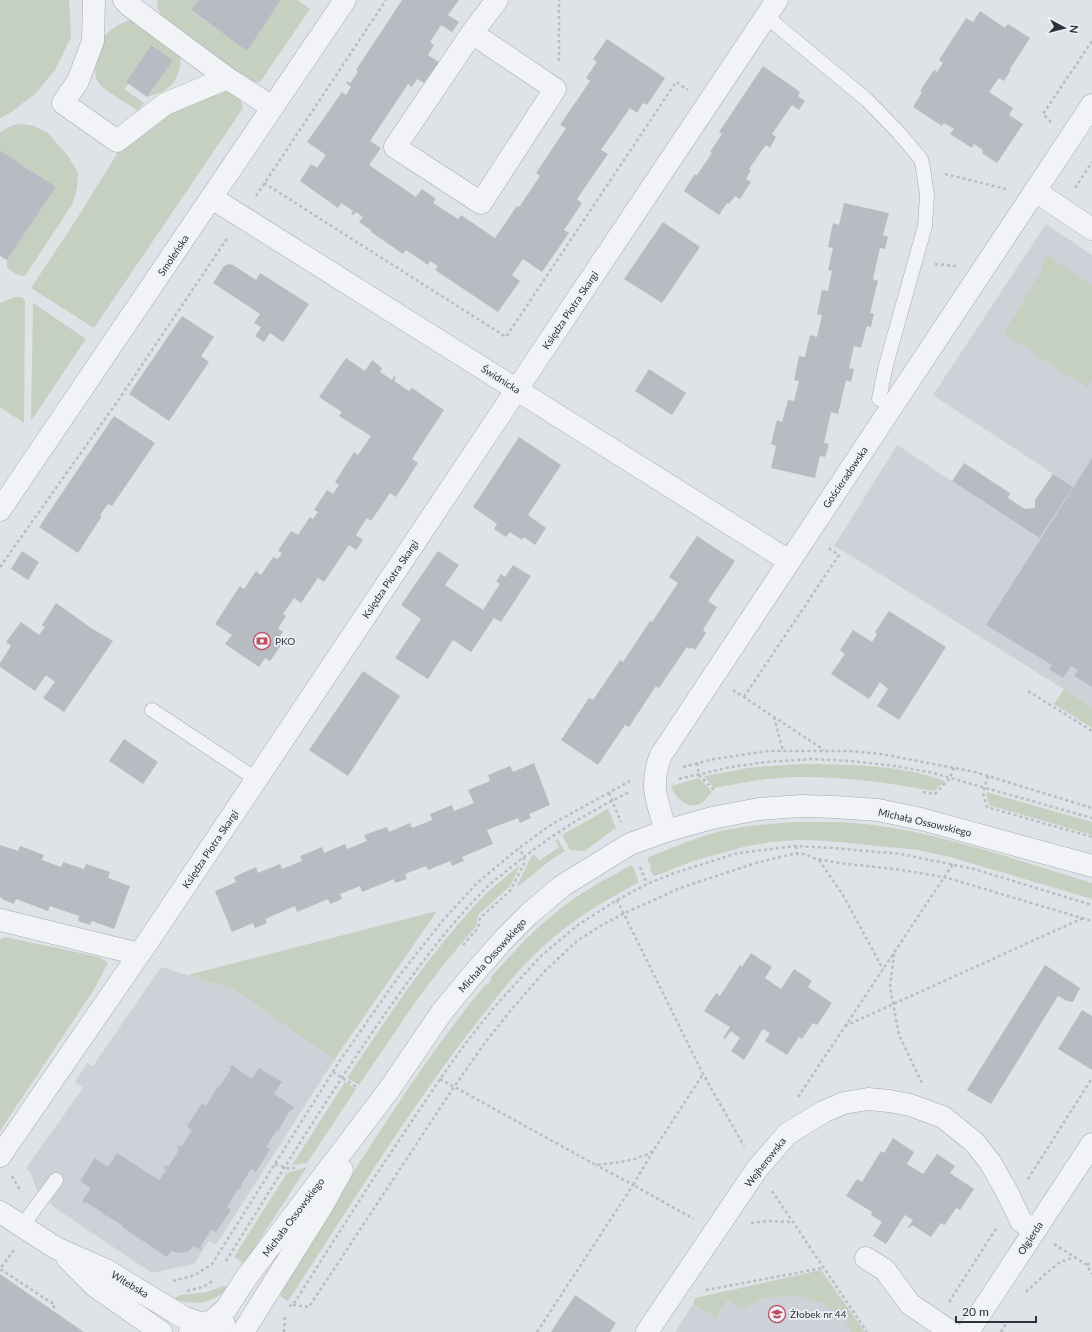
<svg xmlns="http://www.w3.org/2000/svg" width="1092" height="1332" viewBox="0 0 1092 1332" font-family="Lato,sans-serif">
	<rect width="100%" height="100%" fill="#dfe2e7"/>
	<!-- built -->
	<path fill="#cdd2d9" d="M1046 224 1092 255V707L853 557 834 546 897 445 1038 538 1073 487 933 395Z
		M161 967 235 990 334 1060 216 1245 209 1241 194 1264 152 1273 55 1208 37 1191 30 1171 26 1168 83 1088 75 1082 87 1063 93 1066Z
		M798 1296 823 1303 846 1322 851 1332H675L693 1304 716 1318 728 1299 741 1310 764 1298Z"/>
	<!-- green -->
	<path fill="#c5d0c1" d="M0 0H69L71 37 55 70 36 93 10 113 0 118Z
		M157 0H199L191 11 247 50 281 0H297L310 9 260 82 251 83 162 18 158 8Z
		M133 19 181 56C179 81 173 90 147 97L172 60 151 45 126 82 129 84 124 89 144 103 138 111C128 104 109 93 100 85 96 80 95 74 95 68 94 41 109 26 133 19Z
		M233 89 239 95 243 108 94 328 31 288 76 220 120 149 171 111Z
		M22 124 34 126 48 133 68 156 78 173 77 188 73 203 25 276C18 276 12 272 7 267V260L56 187 35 172 33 173 0 150V132L13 125Z
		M1047 255 1092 285V380L1087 388 1004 333 1044 266 1042 264Z
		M15 297H21L25 300 24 423 0 407V303Z
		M33 303 86 339 31 421Z
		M1064 689 1092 707V728L1054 704Z
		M803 764C847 764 903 765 945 781L934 791C879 781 822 773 766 779 749 781 732 785 714 788L704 776 754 767Z
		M699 778 712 792C709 795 706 799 703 802 690 812 675 798 671 786Z
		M986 792 1092 822V835L989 805Z
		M608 809 616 828 584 851 570 850 562 835Z
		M793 822C823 822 852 821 881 826 953 837 1022 862 1092 883V899L950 857 918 850 829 841 799 840 771 842 747 846 693 861 655 876 652 874 650 869 651 868 647 858C670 848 693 839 717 832 742 826 768 824 793 822Z
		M557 838 565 851 552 859 520 885 517 886 532 855 536 856 539 861 559 847 556 842Z
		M520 865 510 886 478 915 476 926 441 968 416 1001 359 1085 347 1078C388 1017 428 955 479 901 491 888 506 877 520 865Z
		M632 865 638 879V883C601 902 566 924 536 953 509 979 487 1010 464 1039 400 1123 346 1213 288 1301L280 1296 283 1292 281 1291 298 1266 312 1240 315 1239 317 1231 325 1216C376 1138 426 1056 485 985 489 984 491 982 491 977 522 942 554 909 594 886 607 878 620 872 632 865Z
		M437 911 334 1060 235 990 188 975Z
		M5 937 99 957 108 963 93 991 0 1131V940Z
		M345 1082 356 1089 307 1163 292 1165Z
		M307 1167 244 1264 234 1257 287 1173Z
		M821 1270 865 1332H851L846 1322 823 1303 798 1296 764 1298 741 1310 728 1299 716 1318 693 1304 695 1298Z
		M223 1286 228 1287C215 1304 192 1306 174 1299L180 1295 207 1292Z"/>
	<!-- building -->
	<path fill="#b7bcc3" d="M199 0H281L247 51 191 10Z
		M402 0H459L448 15 459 22 452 32 441 25 430 42 434 45 428 55 439 62 424 83 417 79 412 87 408 84 370 141 381 148 369 165 416 197 422 189 436 199 433 203 458 219 461 215 495 238 517 206 519 207 540 176 536 173 566 128 560 125 590 81 586 78 597 62 593 59 607 39 665 78 647 105 643 103 637 113 630 108 601 150 608 154 577 199 582 203 564 230 569 233 542 272 523 259 512 275 520 281 498 312 435 270 438 266 430 261 428 265 406 250 403 254 371 232 372 231 359 222 363 217 356 212 353 215 351 214 353 211 341 203 338 208 300 181 311 164 317 168 326 155 307 142 342 92 346 95 351 87 346 83 347 81 350 83 358 72 356 70Z
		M980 11 1005 28 1008 24 1030 38 1010 69 1011 70 1004 81 999 78 989 92 1013 108 1009 115 1023 124 997 163 982 153 983 150 974 144 972 148 950 134 954 129 944 123 942 126 913 107 922 92 920 91 934 70 937 72 943 63 939 60 966 18 973 22Z
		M151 45 173 60 147 97 126 82Z
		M763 66 800 92 798 96 805 101 799 110 792 105 772 134 776 137 770 148 766 145 749 169 751 170 746 179 751 182 740 199 735 196 729 204 727 203 719 215 684 191 695 174 697 175 712 153 710 152 722 134 719 132Z
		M0 150 33 173 34 172 56 187 7 260 0 256Z
		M844 203 889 213 883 235 888 237 885 249 880 248 873 279 878 281 870 313 874 314 871 327 867 326 861 348 854 346 849 368 854 369 851 382 846 380 838 414 831 412 824 443 829 444 825 457 820 456 815 478 771 468 776 446 771 444 777 420 782 422 788 400 794 401 799 381 794 380 799 356 805 357 810 335 817 337 822 315 817 314 822 290 828 291 832 271 828 270 833 248 828 247 833 223 839 225Z
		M663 222 700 247 662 303 624 279Z
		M229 264 233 265 256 280 260 273 309 304 283 342 270 333 264 342 255 336 261 327 254 323 260 314 213 283 224 266Z
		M182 316 214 337 201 356 209 362 169 421 129 394Z
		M346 358 365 371 372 360 382 368 380 372 392 380 394 376 396 377 394 381 409 391 412 388 444 410 412 459 418 463 396 497 390 493 371 521 367 518 356 535 363 540 356 550 349 545 324 582 318 578 301 603 294 598 283 614 286 616 278 628 283 632 279 638 284 641 270 661 265 658 259 667 225 644 232 635 215 624 240 586 244 589 256 571 261 575 273 557 278 559 282 553 278 551 291 531 298 535 310 517 313 519 318 512 314 510 327 490 333 494 339 485 335 482 354 452 358 455 371 436 339 416 342 412 319 397Z
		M649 369 686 393 672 415 635 391Z
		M114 416 155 443 112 506 108 504 100 515 102 516 78 553 39 527Z
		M519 437 561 465 528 515 546 528 535 545 524 537 522 540 510 532 506 537 494 529 497 524 473 507Z
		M1092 458V687L1074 676 1078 670 1071 666 1063 678 1049 669 1052 665 986 625Z
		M964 463 1010 493 1008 498 1025 509 1035 508V500L1053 474 1073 487 1039 538 952 481Z
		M697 536 735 561 708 601 717 607 703 630 706 633 695 650 692 647 690 649 687 647 659 688 656 686 629 727 625 725 598 765 561 740 589 698 593 700 620 660 623 662 650 621 652 622 678 583 669 577Z
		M22 551 39 562 28 580 11 569Z
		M438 551 459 565 445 585 483 610 500 584 496 581 501 574 505 577 513 565 531 576 501 622 494 618 471 652 453 640 428 679 395 658 421 619 401 605Z
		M56 603 91 628 113 641 64 712 43 698 55 682 46 675 35 691 0 667V663L11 646 6 642 21 622 39 635 45 627 42 625Z
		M889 611 946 647 899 720 877 706 888 689 880 682 869 699 831 674 845 654 840 650 853 630 872 642 877 634 875 632Z
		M363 671 400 696 348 776 309 750Z
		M124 739 158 762 143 784 109 761Z
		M534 763 550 805 529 814 531 818 520 823 518 818 487 830 493 844 462 857 464 861 452 866 450 861 428 870 426 866 405 874 407 879 395 883 394 879 362 892 360 886 340 894 342 899 330 904 328 899 297 912 295 906 265 919 267 923 255 928 253 923 232 932 215 891 236 882 234 877 256 867 258 873 280 864 282 869 302 861 300 856 322 847 324 853 345 844 347 849 367 841 364 835 387 827 389 832 410 823 412 828 432 820 430 814 452 805 454 811 474 803 468 790 490 781 488 775 510 766 513 772Z
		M0 845 18 851 20 846 44 855 42 860 61 867 63 862 84 869 86 864 110 872 108 878 130 886 114 929 92 921 90 925 78 921 79 916 50 906 48 911 16 899 14 904 2 899V898L0 897Z
		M751 953 772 967 765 978 781 989 794 969 812 981 808 987 832 1003 817 1025 813 1023 802 1039 799 1037 787 1055 765 1041 770 1033 763 1029 744 1060 731 1051 740 1038 731 1031 725 1039 723 1038 730 1027 704 1011 716 993 720 996 740 965 742 967Z
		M1045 965 1080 988 1073 1002 1067 1001 1058 996 991 1104 967 1090Z
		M1082 1010 1092 1016V1070L1058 1049Z
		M232 1065 252 1079 259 1068 282 1082 274 1094 294 1107 293 1110 291 1109 280 1127H281L279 1130 278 1129 266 1147 270 1149 256 1172 251 1169 240 1187 242 1188 240 1190 238 1189 227 1207 231 1210 216 1232 211 1230 200 1247 202 1248 201 1250 194 1246 189 1251 179 1253 171 1251 167 1257 122 1227 123 1226 106 1215V1216L103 1214V1213L86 1202 85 1203 82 1201 91 1188 80 1181 95 1158 108 1167 117 1153 159 1180 166 1170 164 1168 166 1165 168 1167 179 1150 177 1148 179 1145 181 1147 192 1130 187 1126 202 1103 206 1106 218 1086 219 1087 231 1069 229 1068Z
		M893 1138 914 1152 907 1164 923 1174 937 1154 955 1166 950 1173 974 1189 960 1210 956 1208 945 1225 941 1223 931 1237 912 1225 909 1228 908 1227 913 1220 905 1215 886 1244 873 1236 882 1222 871 1215 872 1212 846 1196 857 1179 862 1182 881 1151 884 1153Z
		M0 1274 52 1310 84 1332H0Z
		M575 1295 616 1323 610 1332H551Z"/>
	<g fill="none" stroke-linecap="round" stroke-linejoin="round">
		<!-- service casing -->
		<g stroke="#a5a9b1" stroke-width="15">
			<path id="service" d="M767 16 780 28 867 100 899 133 921 159 923 168 927 195 925 226 886 365 879 399
				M152 710 256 779
				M22 1226 56 1180"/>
		</g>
		<!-- minor casing -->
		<g stroke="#a5a9b1" stroke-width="23">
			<path id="minor" d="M94 0 93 41 78 81 63 103 117 141 165 104 227 78
				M124 0 130 6 227 78 272 107
				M472 33 555 89 481 203 395 147 472 33 497 0
				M1035 191 1092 229
				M212 198 789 561
				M0 510 345 0
				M666 831C657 802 649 784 661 755L1092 105
				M0 920 139 954
				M0 1156 149 940 777 0
				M0 1212 56 1248 106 1270 183 1317 202 1324
				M67 1258 96 1287 161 1332
				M866 1258 885 1270 910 1304 951 1332
				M647 1332 757 1169 787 1134 823 1112 844 1103 868 1099 889 1101 910 1105 943 1117 974 1142 990 1162 1007 1192 1021 1221 1034 1231
				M968 1332 1092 1144"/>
		</g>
		<!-- tertiary casing -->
		<g stroke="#a5a9b1" stroke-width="23">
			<path id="tertiary" d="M211 1322 226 1309 246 1278 388 1091 442 1012 469 979 504 939 529 914 562 886 630 844 666 831 712 818 759 809 801 806 835 807 878 810 921 819 1092 866
				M190 1332C200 1323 211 1319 224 1324
				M243 1332 322 1206 342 1170"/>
		</g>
		<!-- path -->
		<path stroke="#b9bdc2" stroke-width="2.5" stroke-dasharray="3 3" stroke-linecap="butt" d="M559 61V0
			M1051 122 1043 114 1092 41
			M945 174 1006 189
			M264 183 506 337 676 82 688 90
			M1075 188 1092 162
			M256 196 386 0
			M935 264 956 266
			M0 567 117 402 228 237
			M733 690 824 750
			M1028 691 1092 731
			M744 697 839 555 827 547
			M774 717 783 751
			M697 763 699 775 714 790H716
			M683 767 714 759 768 751H850L881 754 975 772 1092 808
			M988 776 983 793 987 807 1092 837
			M679 779 731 767 766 762 813 759 849 761 888 765 929 772 1092 818
			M923 792 935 794 950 778 954 768
			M609 793 621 822
			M796 846 797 854
			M819 860 843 895 883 969
			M640 867 647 884
			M617 900 703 1074 744 1146
			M463 945 478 928 480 918 510 891 524 864V857L519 848
			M894 954 890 987 899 1035 922 1083
			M845 1026 1083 918
			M333 1072 358 1088
			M440 1079 596 1165C615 1163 637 1161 653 1151L703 1074
			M798 1097 953 864
			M653 1151 633 1185 694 1219
			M275 1164 290 1169 298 1167
			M12 1176 21 1192
			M1028 1179 1092 1078
			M772 1191 867 1332
			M751 1223 767 1221 792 1222
			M1054 1244 1087 1265 1092 1274
			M14 1250 0 1269 55 1305 52 1310
			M226 1261C276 1181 325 1101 378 1024 411 977 445 929 486 888 493 881 502 875 510 868 547 838 587 812 630 792
			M1087 1265 1092 1262
			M173 1281 195 1275 212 1264 339 1062 399 976 444 919 477 883 519 848 552 824 630 781
			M706 1290 823 1268
			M187 1291 203 1287 214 1280
			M1026 1292 1044 1275 1060 1262 1075 1257
			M949 1302 997 1227
			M293 1305 309 1307 454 1087 484 1044 511 1010 545 971 577 941 602 925 625 913 680 888 759 862 793 854H805L813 858 839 863 895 869 944 877 1092 921
			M289 1306 293 1305 368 1187 440 1079 468 1040 497 1004 541 956 578 925 617 900 647 884 677 872 738 853 796 846 832 848 901 854 974 869 1092 905
			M284 1332 285 1314
			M537 1332 633 1185 596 1165
			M1001 1332 1007 1322"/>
		<!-- service -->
		<use href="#service" stroke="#f1f3f6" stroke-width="14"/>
		<!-- minor -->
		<use href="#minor" stroke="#f1f3f6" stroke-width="22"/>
		<!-- tertiary -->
		<use href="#tertiary" stroke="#f1f3f6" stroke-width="22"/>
	</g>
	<!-- icons -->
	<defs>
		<g id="bank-ring" transform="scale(0.9)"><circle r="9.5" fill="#eef1f5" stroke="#c14f63" stroke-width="1.5"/><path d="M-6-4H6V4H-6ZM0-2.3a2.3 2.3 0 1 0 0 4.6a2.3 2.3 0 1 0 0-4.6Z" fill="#c14f63"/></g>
		<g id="school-ring" transform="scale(0.9)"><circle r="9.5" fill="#eef1f5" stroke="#c14f63" stroke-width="1.5"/><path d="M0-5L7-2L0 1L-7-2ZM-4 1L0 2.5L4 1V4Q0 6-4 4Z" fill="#c14f63"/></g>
	</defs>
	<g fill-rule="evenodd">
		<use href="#bank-ring" x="262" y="641"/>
		<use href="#school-ring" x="777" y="1314"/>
	</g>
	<g text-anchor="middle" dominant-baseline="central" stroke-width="3.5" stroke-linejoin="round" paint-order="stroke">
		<!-- street labels -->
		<g font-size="10" fill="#2a313d" stroke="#eef1f5">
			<text transform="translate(173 255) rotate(-56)">Smoleńska</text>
			<text transform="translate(570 310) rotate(-56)">Księdza Piotra Skargi</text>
			<text transform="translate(501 379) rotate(32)">Świdnicka</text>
			<text transform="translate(845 477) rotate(-56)">Gościeradowska</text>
			<text transform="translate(390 579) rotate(-56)">Księdza Piotra Skargi</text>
			<text transform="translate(925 822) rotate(13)">Michała Ossowskiego</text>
			<text transform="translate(210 849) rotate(-56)">Księdza Piotra Skargi</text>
			<text transform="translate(492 955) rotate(-48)">Michała Ossowskiego</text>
			<text transform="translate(765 1162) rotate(-52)">Wejherowska</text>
			<text transform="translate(293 1217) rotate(-53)">Michała Ossowskiego</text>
			<text transform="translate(1030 1238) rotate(-57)">Olgierda</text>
			<text transform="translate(130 1284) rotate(31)">Witebska</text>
		</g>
		<!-- poi labels -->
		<g font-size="10" fill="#2a313d" stroke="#eef1f5" text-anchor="start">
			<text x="275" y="641">PKO</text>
			<text x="790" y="1314">Żłobek nr 44</text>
		</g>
	</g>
	<!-- north arrow -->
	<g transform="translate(1064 28) rotate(97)" stroke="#eef1f5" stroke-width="3" paint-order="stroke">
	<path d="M0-3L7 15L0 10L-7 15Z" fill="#2a313d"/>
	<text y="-6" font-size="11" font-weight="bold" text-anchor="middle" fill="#2a313d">N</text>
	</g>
	<!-- scale -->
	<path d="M956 1316v6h80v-6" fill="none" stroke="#2a313d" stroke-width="2"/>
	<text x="962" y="1316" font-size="12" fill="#2a313d" stroke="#eef1f5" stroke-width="3" paint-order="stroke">20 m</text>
</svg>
